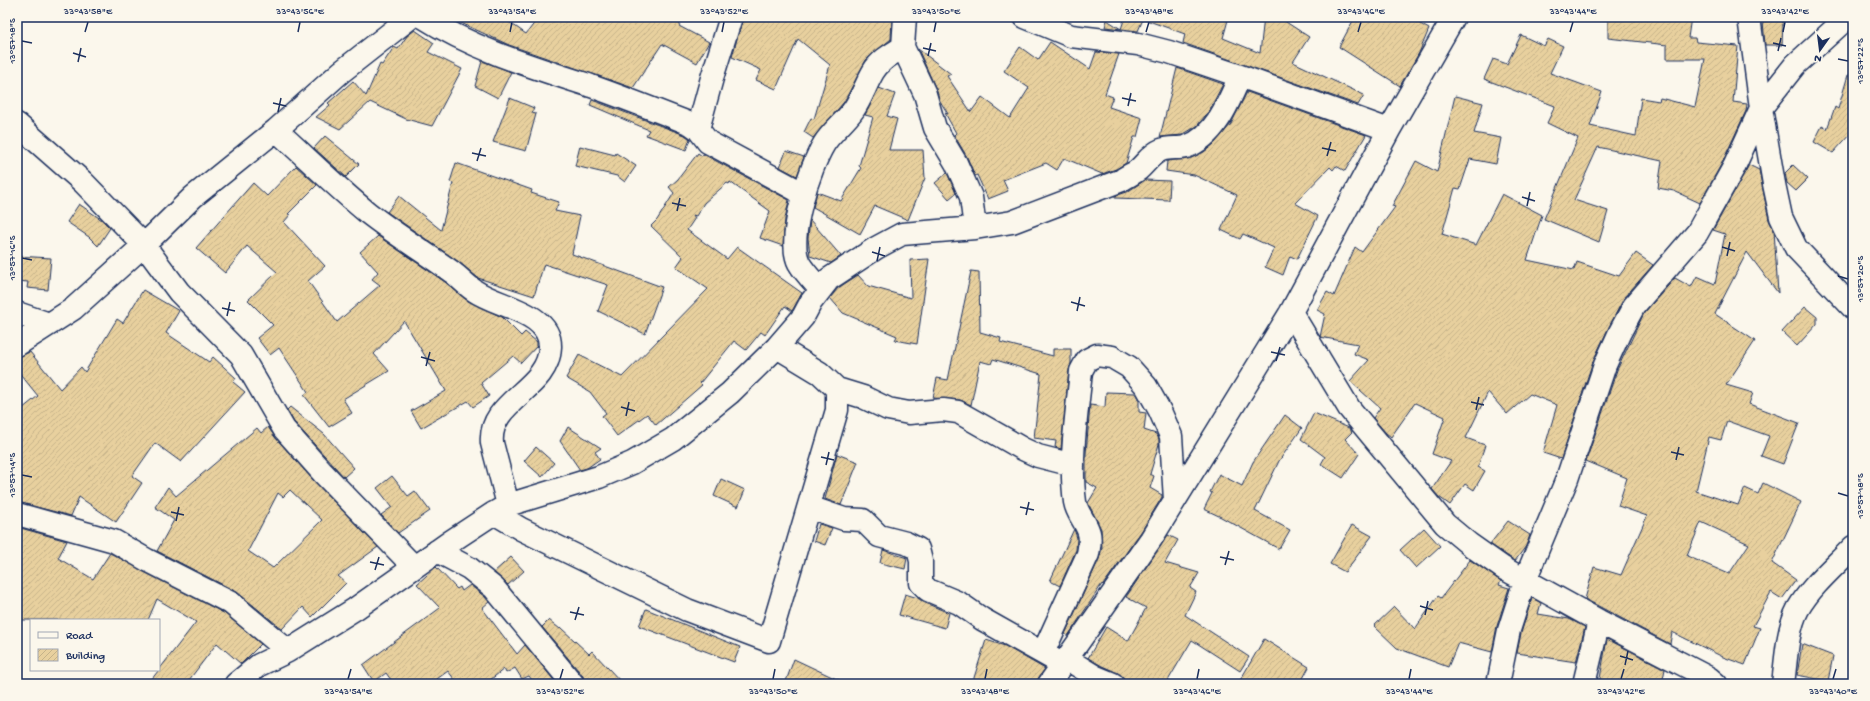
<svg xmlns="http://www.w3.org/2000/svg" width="1870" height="701" viewBox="0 0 1870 701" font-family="'Gochi Hand',sans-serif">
	<defs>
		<pattern id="building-hatch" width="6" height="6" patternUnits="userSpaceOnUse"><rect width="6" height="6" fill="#e8d09e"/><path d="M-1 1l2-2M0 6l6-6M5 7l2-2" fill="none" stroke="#c6b38a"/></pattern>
	</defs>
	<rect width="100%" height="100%" fill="#fbf7ec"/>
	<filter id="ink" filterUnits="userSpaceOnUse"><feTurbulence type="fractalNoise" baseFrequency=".025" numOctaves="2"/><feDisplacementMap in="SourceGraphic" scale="8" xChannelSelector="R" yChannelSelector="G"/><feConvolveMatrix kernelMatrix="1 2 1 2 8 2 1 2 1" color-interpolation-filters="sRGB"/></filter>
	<g filter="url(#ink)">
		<!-- building -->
		<path fill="url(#building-hatch)" stroke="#1b2f5e" fill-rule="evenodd" d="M448 17H502L526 34 539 17H683L679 26 709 42 697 63 662 44 633 88 509 45Z
			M743 17H892L891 39 866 60 844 102 813 138 804 132 811 118 814 119 830 65 798 39 776 89 756 80 761 70 732 57Z
			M1125 17H1144L1138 31 1105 27 1107 20 1121 29Z
			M1146 17H1217L1228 20 1223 38 1260 53 1264 17H1287L1286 22 1309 37 1293 62 1364 95 1358 105 1183 43 1185 34 1146 20Z
			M1355 17H1408L1429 29 1419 53 1400 86 1339 47Z
			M1608 17H1691L1688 38H1695L1696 42 1738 46 1733 102 1747 104 1746 111 1723 161 1700 203 1674 191 1658 188 1662 161 1598 147 1574 200 1608 211 1599 242 1544 219 1578 138 1547 123 1555 106 1484 79 1493 59 1507 64 1521 35 1544 46 1548 39 1563 46 1550 73 1602 92 1590 126 1636 136 1641 98 1659 101 1660 98 1695 107 1705 59H1667V45L1608 38Z
			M1763 21H1783L1782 45H1765Z
			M415 30 434 43 428 52 462 69 432 126 406 119 370 102 340 129 316 117 330 105 328 103 353 81 366 96 380 64 382 65 394 47 398 49 407 36Z
			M1050 42 1090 69 1096 52 1119 54 1105 94 1113 97 1109 107 1142 118 1137 137H1134L1126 163 1116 169 1102 174 1064 158 1057 170 1046 163 1003 180 1008 191 988 199 977 175 975 176 967 157 954 135 956 133 945 113 948 114 940 101 936 89 918 49 951 74 947 76 971 112 982 97 1010 118 1029 88 1004 71 1020 47 1038 60Z
			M482 61 511 72 498 98 475 86Z
			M1177 68 1223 84 1209 111 1197 126 1182 135 1160 137Z
			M1848 75H1853V131L1833 153 1814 142 1822 126 1827 129 1835 107 1838 109Z
			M879 88 895 94 887 116 897 119 889 150H923L925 178 908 220 875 206 860 234 813 207 817 192 841 201 861 168 859 166 873 117 865 115Z
			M1247 92 1366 135 1345 171 1336 166 1333 170 1330 167 1295 203 1318 216 1297 259 1290 256 1283 275 1265 267 1274 248 1243 234 1240 239 1221 230 1237 195 1194 175 1166 171 1167 161 1191 158 1204 152 1214 144 1231 124Z
			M1455 96 1483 103 1474 133 1501 138 1496 164 1470 159 1460 189 1455 188 1442 234 1476 245 1502 194 1542 215 1527 260 1574 270 1577 262 1619 276 1636 253 1653 265 1624 298 1609 327 1593 361 1561 459 1543 453 1557 405 1530 394 1507 414 1488 392 1466 438 1485 445 1478 467 1485 471 1474 490 1465 484 1450 505 1439 497 1432 489 1451 461 1432 454 1445 417 1415 403 1391 437 1386 433 1373 418 1380 408 1350 381 1369 360 1354 354 1358 344 1320 337 1325 314 1317 310 1327 292 1334 296 1355 247 1362 252 1395 207 1392 206 1416 161 1437 172Z
			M510 98 534 108 532 113 536 114 526 151 493 142Z
			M592 100 685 135 690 139 686 150 646 135 649 130 590 105Z
			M325 136 359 164 346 177 314 148Z
			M580 146 615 155 616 153 636 166 625 182 617 176 575 166Z
			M786 151 804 157 797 176 780 167Z
			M698 153 702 156 703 154 789 200 785 219 783 246 760 238 770 211 730 182 729 184 727 183 704 203 696 216 693 215 695 218 687 230 727 259 737 247 802 293 792 311 785 306 765 335 761 332 746 350 734 341 700 383 702 385 656 425 647 414 617 436 602 416 606 413 590 392 566 378 579 355 622 377 708 289 676 267 683 257 651 226 657 220 674 193 669 187 678 179Z
			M456 163 532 190 531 193 559 202 555 211 580 216 572 254 662 287 645 334 598 311 608 285 544 264 534 296 478 278 459 262 387 212 399 196 441 230 453 183 450 182Z
			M1749 165 1759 170 1769 220 1774 230 1778 293 1747 252 1715 314 1755 341 1726 385 1753 393 1749 404 1799 423 1783 464 1761 456 1769 436 1727 421 1721 440 1709 437 1696 491 1738 505 1745 488 1758 494 1763 483 1801 502 1772 563 1796 580 1782 599 1771 592 1753 626 1760 628 1745 665 1723 657 1672 632 1670 644 1585 599 1594 567 1621 575 1647 516 1618 506 1627 478 1586 461 1617 370 1644 313 1675 278 1691 287 1697 276 1715 284 1725 234 1713 230ZM1701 522 1749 544 1729 574 1687 556Z
			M1793 165 1808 179 1796 191 1787 183 1785 173Z
			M296 166 317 185 288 214 290 215 284 222 325 266 308 281 337 322 380 285 372 279 378 272 360 252 378 236 445 282 468 301 502 317 521 336 525 332 537 342V346L521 363 513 356 481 383 489 396 473 407 468 401 421 428 411 411 446 391 404 321 374 354 389 371 343 399 352 413 329 427 304 395 308 392 279 348 270 355 257 338 273 325 248 300 277 272 247 246 225 273 196 248 253 183 267 196Z
			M947 173 956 193 949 199 935 183Z
			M1145 180 1170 181 1169 200 1115 198V196L1127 192Z
			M79 204 102 220 110 228 98 246 89 237 67 222Z
			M810 220 841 256 831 263 810 256 808 238Z
			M17 256 51 258 48 290 27 288 28 282 17 281Z
			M929 259 917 344 895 340 897 336 843 313 830 298 838 288 858 275 868 286 911 298 910 260Z
			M971 271 979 272 980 332 1001 338 1000 342 1053 356V349H1071V364L1069 370 1061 449 1055 447 1056 441 1034 438 1041 374 993 359 991 364 980 361 971 405 960 400 933 398 937 378 948 380Z
			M143 290 179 311 166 333 209 362 213 357 236 378 233 382 245 392 181 462 155 443 132 476 142 483 116 522 79 497 71 516 17 502V413L38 396 17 370V357L30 352 60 389 81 367 85 372 117 319 123 323Z
			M1805 307 1817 317V324L1797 346 1782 332Z
			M1106 392 1135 393 1139 400V412L1146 413 1144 430 1156 434 1159 439V444L1150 474 1154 476 1150 488 1162 495V497L1141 532 1103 585 1102 584 1068 636 1065 634 1099 559 1102 548 1101 529 1088 503 1097 488 1086 482V454L1090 405 1105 407Z
			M290 407 324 434 354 468 344 477 294 422 287 410Z
			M1314 413 1349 428 1352 432 1345 439 1359 454 1343 478 1321 464 1325 457 1301 439Z
			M1285 415 1302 428 1279 461 1255 511 1290 530 1279 549 1221 517 1204 509 1212 493 1210 492 1219 474 1242 486 1253 462Z
			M268 427 275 437 314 481 378 547 338 576 346 583 312 617 303 607 282 629 237 592 157 551 174 520 155 507 168 487 176 496 257 428 261 433ZM290 490 322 520 273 568 248 551 278 493 283 497Z
			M568 427 601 448 595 452 600 459 587 468 580 470 560 441Z
			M536 447 554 463 542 477 524 461Z
			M837 454 858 462 841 505 825 499Z
			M392 476 408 496 415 491 430 511 398 533 381 515 392 507 377 488Z
			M721 479 745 490 738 507 714 496Z
			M1508 521 1530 535 1526 546 1515 561 1490 544Z
			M819 524 832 528 825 545 814 541Z
			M1352 525 1372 536 1345 572 1330 564Z
			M17 527 67 541 58 558 93 579 110 553 224 613 261 644 241 664 217 643 186 684H148L196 622 157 599 148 620H17Z
			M1424 528 1440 546 1416 568 1400 550Z
			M1074 529 1077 538 1076 550 1060 586 1050 581Z
			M1168 535 1178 540 1165 563 1199 573 1190 588 1196 592 1185 615 1249 657 1240 671 1192 640 1166 684H1125L1123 677 1118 673 1102 666 1088 658 1106 627 1128 641 1146 608 1126 597Z
			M883 550 907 558 905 569 880 563Z
			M511 557 524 571 508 585 494 572Z
			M1470 560 1501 581 1499 585 1509 588 1497 626 1492 652 1458 643 1448 667 1397 648 1374 626 1394 607 1415 629 1438 596 1441 598Z
			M436 567 457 589 460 587 462 591 470 585 485 597 489 602 482 608 517 654 525 645 557 684H535L529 676 522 679 515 668 506 673 504 669 485 684H458L448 671 430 684H394L386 673 374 682 363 665 440 608 417 584Z
			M905 594 918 598 923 602 949 613 945 628 899 615Z
			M1532 598 1541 603 1538 614 1569 619 1585 627 1576 662 1517 653 1521 633Z
			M646 609 740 647 734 662 639 626Z
			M549 620 560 629 561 628 589 654 592 651 623 684H585L583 676 542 627Z
			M1264 639 1309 667 1300 684H1238Z
			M1607 639 1665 669 1662 684H1599Z
			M986 640 1005 646 1045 669 1039 677 1037 684H972Z
			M1802 644 1833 656 1828 681 1797 675Z
			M794 659 847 684H785Z"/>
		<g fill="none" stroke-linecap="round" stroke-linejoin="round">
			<!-- minor casing -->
			<g stroke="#1b2f5e" stroke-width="25">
				<path id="minor" d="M423 17C475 50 533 67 591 86 625 98 658 111 691 124L698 129 708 142 804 194
					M905 17 903 47 925 94 935 128 956 163 971 197 975 228
					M1025 17 1071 36 1138 44 1169 52 1240 76 1389 130
					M1749 17 1761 108 1774 184 1781 217 1796 248 1853 308
					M17 124 83 182 144 245 179 292 241 355 284 429 323 473 414 567
					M698 129 712 78 731 17
					M276 130C307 158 336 187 368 213 395 234 424 252 452 272 460 278 467 286 475 291 498 307 551 312 550 347 549 390 488 400 492 443L508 505
					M820 289C813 281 804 272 799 263 786 238 810 167 824 144 832 131 845 122 854 109 862 97 866 84 873 72 880 60 892 54 903 47
					M1291 312 1349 408 1445 524 1469 544 1503 568 1599 621 1709 678 1716 684
					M17 313 49 324
					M17 345 73 309 144 245 193 197 276 130 341 72 411 17
					M837 389 863 397 888 409 909 413 943 410 958 412 1023 449 1038 456 1073 465
					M809 507 844 519 863 520 879 536 906 543 918 549 921 561V583L928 590 959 603 982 619 1055 660
					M494 513 521 529 687 610 769 641 837 410V389L820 373 777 347
					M17 514 114 541 147 560 231 603 288 651
					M437 551 469 568 494 588 573 684
					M1043 653 1088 554C1089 547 1091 540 1089 533 1086 522 1077 514 1075 502 1069 459 1077 414 1081 371L1087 360 1097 355 1112 357 1129 367 1146 386 1160 411 1171 436 1175 500
					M1067 659 1096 677 1113 684
					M236 684 259 665 288 651 355 609 450 542 494 513 508 505 599 477 632 463 673 439 730 393 777 347 803 317 811 302 829 279 876 248 902 234 975 228 1012 222 1122 180C1127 176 1133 174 1138 170 1146 163 1151 154 1161 150 1169 147 1178 149 1186 147 1215 137 1229 102 1240 76
					M1049 684 1151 539 1291 312 1389 130 1454 17
					M1498 684 1509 630 1525 580 1567 479 1605 365 1620 332 1634 306 1697 233 1734 167 1761 108 1795 65 1848 17
					M1584 684 1599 621
					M1783 684C1786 662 1787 629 1798 609 1812 585 1834 567 1853 547"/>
			</g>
			<!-- minor -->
			<use href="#minor" stroke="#fbf7ec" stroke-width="22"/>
		</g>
	</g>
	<!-- ticks -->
	<path fill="none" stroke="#1b2f5e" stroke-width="1.5" d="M85 32 88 22M298 32 300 22M510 32 512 22M722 32 724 22M934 32 936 22M1146 32 1149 22M1358 32 1361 22M1570 32 1573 22M1783 32 1785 22M22 41 32 43M1773 43 1786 46M923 48 936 51M1778 51 1781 38M73 53 86 57M928 56 931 43M1838 59 1848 61M78 62 81 48M1122 98 1136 101M273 103 286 106M1128 106 1131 93M278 112 281 98M1322 148 1336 151M472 153 486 156M1327 156 1331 142M477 161 481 148M1522 197 1535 201M672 203 686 206M1527 206 1530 192M677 211 680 198M1722 247 1735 251M872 252 885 256M1727 256 1730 242M22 258 32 260M877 261 880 247M1838 276 1848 279M1071 302 1085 306M222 308 235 311M1077 311 1080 297M227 316 230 302M1271 352 1285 355M421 357 435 361M1276 361 1280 347M426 366 430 352M1471 402 1484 405M621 407 635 411M1476 410 1479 397M626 416 629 402M1671 452 1684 455M821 457 834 460M1676 460 1679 447M826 465 829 452M22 475 32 477M1838 493 1848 496M1020 507 1034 510M171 512 184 515M1026 515 1029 502M176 521 179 507M1220 557 1234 560M370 562 384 565M1225 565 1229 551M375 570 379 557M1420 606 1433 610M570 612 584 615M1425 615 1428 601M575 620 579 607M1620 656 1633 660M1625 665 1628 651M348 679 351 669M560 679 563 669M773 679 775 669M985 679 987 669M1197 679 1199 669M1409 679 1411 669M1621 679 1624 669M1833 679 1836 669"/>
	<!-- margin -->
	<rect width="1870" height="701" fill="none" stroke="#fbf7ec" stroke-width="44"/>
	<!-- legend -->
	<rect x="30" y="619" width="130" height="52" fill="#fbf7ec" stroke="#a1a7b3"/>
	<rect x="38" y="632" width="20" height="6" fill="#fbf7ec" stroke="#a1a7b3"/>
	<text x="66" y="639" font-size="12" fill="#1b2f5e">Road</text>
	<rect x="38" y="649" width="20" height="12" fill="url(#building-hatch)" stroke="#a1a7b3"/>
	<text x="66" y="659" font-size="12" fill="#1b2f5e">Building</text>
	<!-- north arrow -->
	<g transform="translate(1820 50) rotate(194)" stroke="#fbf7ec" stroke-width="3" paint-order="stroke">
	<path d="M0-3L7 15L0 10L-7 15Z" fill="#1b2f5e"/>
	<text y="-6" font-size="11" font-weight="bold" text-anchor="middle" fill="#1b2f5e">N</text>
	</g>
	<rect x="22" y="22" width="1826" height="657" fill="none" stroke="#1b2f5e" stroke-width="1.5"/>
	<g font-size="10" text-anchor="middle" fill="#1b2f5e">
		<text x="88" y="14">33°43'58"E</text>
		<text x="300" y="14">33°43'56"E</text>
		<text x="512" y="14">33°43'54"E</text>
		<text x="724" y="14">33°43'52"E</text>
		<text x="936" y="14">33°43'50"E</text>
		<text x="1149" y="14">33°43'48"E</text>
		<text x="1361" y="14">33°43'46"E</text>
		<text x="1573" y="14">33°43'44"E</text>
		<text x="1785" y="14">33°43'42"E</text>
		<text transform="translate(11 41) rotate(-90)" y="4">13°57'18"S</text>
		<text transform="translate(1859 61) rotate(-90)" y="4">13°57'22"S</text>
		<text transform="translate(11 258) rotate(-90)" y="4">13°57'16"S</text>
		<text transform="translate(1859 279) rotate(-90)" y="4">13°57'20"S</text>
		<text transform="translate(11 475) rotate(-90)" y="4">13°57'14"S</text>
		<text transform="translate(1859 496) rotate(-90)" y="4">13°57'18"S</text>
		<text x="348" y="694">33°43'54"E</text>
		<text x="560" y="694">33°43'52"E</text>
		<text x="773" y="694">33°43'50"E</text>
		<text x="985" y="694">33°43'48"E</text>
		<text x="1197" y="694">33°43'46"E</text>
		<text x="1409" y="694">33°43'44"E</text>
		<text x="1621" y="694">33°43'42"E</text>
		<text x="1833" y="694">33°43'40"E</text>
	</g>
</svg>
